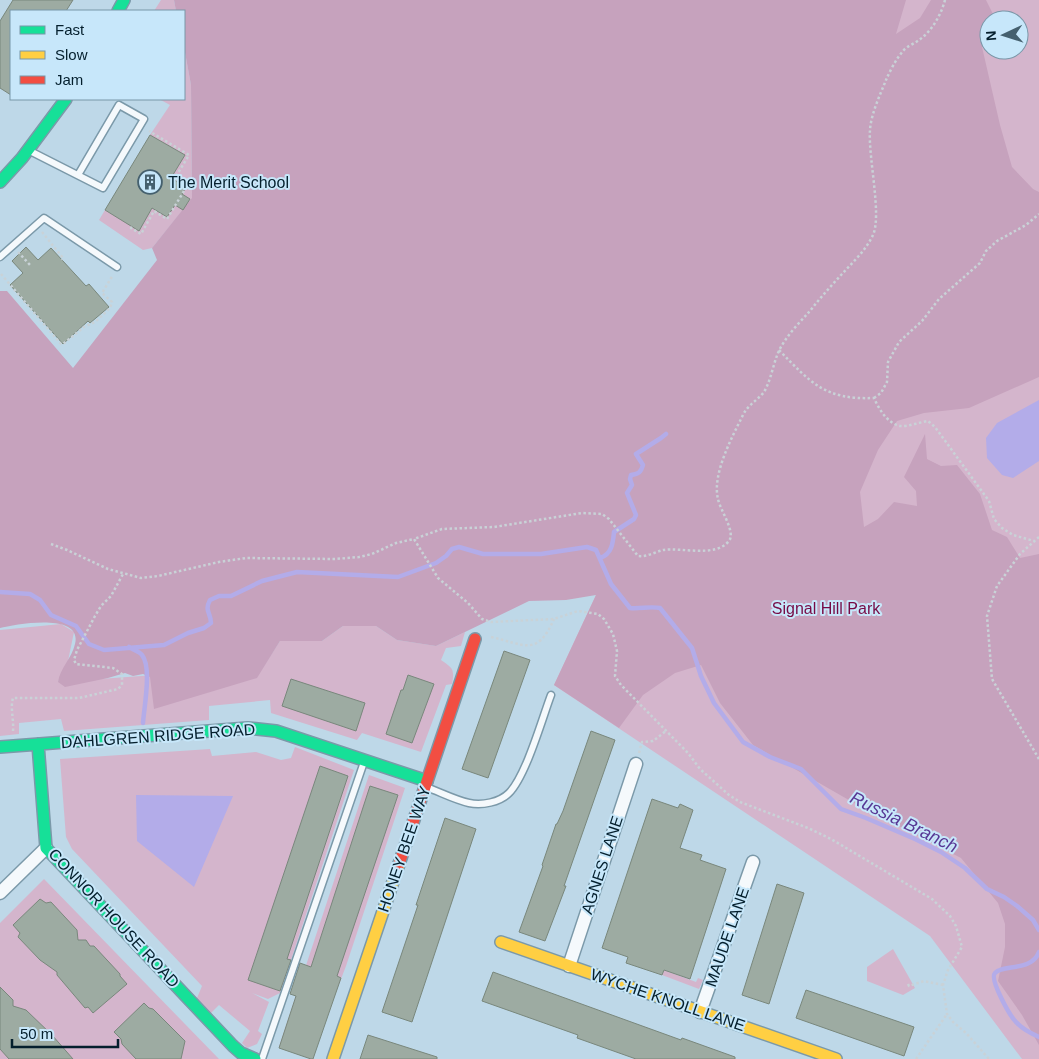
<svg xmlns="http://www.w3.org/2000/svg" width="1039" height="1059" viewBox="0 0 1039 1059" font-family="Helvetica,sans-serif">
	<rect width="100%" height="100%" fill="#bed8e8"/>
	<!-- green -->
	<path fill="#d4b5cc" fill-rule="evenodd" d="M161 0H174L176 11H154Z
		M842 0H1039V1059H1022L930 936 554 685 750 265ZM989 20H1019V50H989Z
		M184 47 191 85 192 199 152 248 143 250 99 220 105 210 139 230 152 208 167 217 185 187 171 178 184 155 150 135 170 105 159 99H184Z
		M61 624 74 632 68 661 58 682 155 675 256 678 280 641H322L343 626H376L397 640 436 646 465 632 461 646 446 648 441 660C452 668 455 668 452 684L446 685 421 752 362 733 357 740 271 713 270 700 209 706V720L64 731 61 719 19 723V734L0 736V630Z
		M295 747 354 770 280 993 268 999 252 993 269 1002 258 1031 262 1034 257 1044 247 1048 242 1043 250 1031 219 1005 211 1013 197 998 202 986 72 849 66 837 60 759 210 749 212 756 256 752 281 760 291 758Z
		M369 775 405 788 346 966 311 1057 279 1047Z
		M44 879 219 1059H0V923Z
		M893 949 915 988 903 995 867 981V967Z
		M664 970 696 982 698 978 703 980 699 989 662 975Z"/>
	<!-- forest -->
	<path fill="#c6a2bd" d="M174 0H906L896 34 920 18 931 0H986L996 20H989V47H982L1000 125 1012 167 1033 189 1039 192V377L969 408 924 413 897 421 878 450 860 492 864 527 878 519 894 502 917 506 916 491 904 477 925 434 927 459 941 466 957 465 980 494 992 530 1007 537 1020 558 1039 554V1045L1022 1015 998 981 1005 947V924L998 903 961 858 854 803 753 745 720 703 701 665 675 673 643 695 619 728 554 685 596 595 566 600 529 601 436 646 397 640 376 626H343L322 641H280L257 678 154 709 150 677 143 674 133 676 125 673 108 678 65 687 58 682C60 668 72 658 75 644 83 612 16 624 0 628V291H7L73 368 157 260 152 248 192 198 191 85 184 47V11H176Z"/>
	<!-- water -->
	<path fill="#b3ace9" d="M1039 400V461L1013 478 1002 475 987 458 986 438 997 423Z
		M136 795 233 796 194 887 137 841Z"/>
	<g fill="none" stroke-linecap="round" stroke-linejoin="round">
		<!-- stream -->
		<path stroke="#b3ace9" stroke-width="4.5" d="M600 558C612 554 613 543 614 532L634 519 636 515 627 493 632 485 630 479 631 475C639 474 641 472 643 465L636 454 661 438 666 434
			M0 592 30 594 40 600 51 615 76 626 89 644 104 650 164 645 188 633 204 628 211 623C211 613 204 611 210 600L219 596H231L262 581 297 572 398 577 436 563 446 556 452 549 459 547 483 554H541L587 547 596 550 611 584 630 608C641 609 650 606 660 608L692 648 701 676 714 703 743 742 770 757 801 769 841 809 866 818 915 839 941 852 965 868 987 889 1004 897 1017 906 1033 920 1039 930
			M129 647C133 650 139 651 142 655 152 667 144 708 143 723
			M1039 952C1031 972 1003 964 995 973 989 979 1010 1016 1016 1022 1022 1029 1030 1033 1039 1037"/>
	</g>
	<!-- building -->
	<path fill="#9daba2" stroke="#79877c" d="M13 0H73L66 11H11V95L0 88V21Z
		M150 135 185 155 171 178 186 187 182 194 190 199 183 210 175 205 167 217 152 208 139 231 105 210Z
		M26 247 38 260 51 248 86 286 89 284 109 307 90 323 88 321 63 344 10 285 23 273 12 261Z
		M504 651 530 660 488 778 462 769Z
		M408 675 434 684 412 743 386 734 401 690H403Z
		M291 679 365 703 356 731 282 706Z
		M591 731 615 740 564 886H566L545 941 519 932 543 866 542 865 556 824H557L563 811Z
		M320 766 348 776 287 959 291 960 280 991 248 980Z
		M370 786 398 795 337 976 341 978 313 1059H311L279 1048 296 996 290 994 300 963 311 967Z
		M652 799 678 808 680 804 693 810 680 848 702 855 700 860 726 869 690 979 664 970 662 975 626 963 628 957 602 948Z
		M445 818 476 829 412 1022 382 1012 418 905H416Z
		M777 884 804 893 769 1004 742 995Z
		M40 899 46 903 51 902 77 930 78 940H86L90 946H94L120 974V976L127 984 93 1013 88 1007 85 1008 57 975V972L40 960 18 937 20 933 13 925Z
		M493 972 681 1040 682 1038 735 1057V1059H636L577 1038 578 1035 482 1001Z
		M0 987 13 1000V1006L26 1010 52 1035 73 1059H9L0 1049Z
		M806 990 914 1027 904 1056 796 1018Z
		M144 1003 149 1008 153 1009 185 1041 181 1059H136L122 1044 121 1039 114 1032Z
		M368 1035 437 1057V1059H360Z"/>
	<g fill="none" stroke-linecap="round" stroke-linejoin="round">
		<!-- lane casing -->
		<g stroke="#7b99a9" stroke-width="9">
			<path id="lane" d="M30 151 103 188 144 119 119 105 78 175
				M0 257 44 218 117 267
				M426 787C440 792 455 800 469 803 482 806 500 802 509 793 526 776 542 719 551 695
				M262 1059 364 762"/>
		</g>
		<!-- street casing -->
		<g stroke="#7b99a9" stroke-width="15">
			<path id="street" d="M0 893 46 848
				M569 966 636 764
				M700 1012 753 862"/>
		</g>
		<!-- fast casing -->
		<g stroke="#7b99a9" stroke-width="14">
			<path id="fast" d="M118 11 124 0
				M0 182 22 158 66 99
				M38 744 46 848 233 1046 241 1053 255 1059
				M0 747 248 728 276 731 427 781"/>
		</g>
		<!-- slow casing -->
		<g stroke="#7b99a9" stroke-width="14">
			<path id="slow" d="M501 942 836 1059
				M333 1059 399 864"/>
		</g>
		<!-- jam casing -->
		<g stroke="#7b99a9" stroke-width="14">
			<path id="jam" d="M399 864 475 639"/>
		</g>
		<!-- path -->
		<path stroke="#c9d2d7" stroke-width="2.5" stroke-dasharray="2.5 2.5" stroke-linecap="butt" d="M945 0C941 15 932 31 919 40 914 44 907 46 903 51 896 59 890 71 886 80 880 95 871 114 870 130 868 157 882 215 873 235 866 250 853 262 842 274 831 286 820 298 810 311 799 323 785 337 778 353 773 365 771 380 764 392 757 401 747 405 742 417 731 439 712 475 718 499 720 510 736 532 729 541 715 558 681 547 663 550 655 552 647 557 638 556L609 519 602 514 582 513 494 527 442 529 414 539 438 578 468 603 482 619 491 622 554 619 578 611 598 614 604 619 613 634 617 651 615 676 621 685 688 753 700 769 729 795 740 802 808 828 831 839 932 899 950 916 956 926 962 947 948 970 943 985 947 1014 953 1022 966 1033 989 1059
			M132 227 131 228 141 234 154 211 167 219 187 186 175 178 189 155 149 131
			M42 232 63 258 62 260
			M18 252 31 266
			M1 274 61 344H63L84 327 95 322 110 308 112 302 102 293 113 275
			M779 350C811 383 825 400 874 398 879 409 887 423 900 426 908 427 920 422 928 421L935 427 989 501 994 519 1002 528 1013 535 1034 541
			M874 398 881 393 887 382 888 362 899 342 922 321 939 299 980 263 986 251 997 241 1026 225 1039 214
			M1039 537 1020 554 997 586 987 616 992 679 1039 759
			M51 544 67 550 108 569 141 578 158 576 219 562 246 558 335 559 359 557 372 554 396 543 414 539
			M491 637C524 644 537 658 554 619
			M13 731C14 720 10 707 13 698H79L118 689 122 685V674L113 668 76 664 74 660 77 650 95 616 101 606 111 596 123 574
			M639 753 642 742 653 741 666 731
			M908 984 909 986 924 981 943 985
			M916 1059 947 1014"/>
		<!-- lane -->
		<use href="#lane" stroke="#f5f9fc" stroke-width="6"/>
		<!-- street -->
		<use href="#street" stroke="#f5f9fc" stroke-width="12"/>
		<!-- fast -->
		<use href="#fast" stroke="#16e098" stroke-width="11"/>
		<!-- slow -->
		<use href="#slow" stroke="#ffcf43" stroke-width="11"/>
		<!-- jam -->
		<use href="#jam" stroke="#f24e42" stroke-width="11"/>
	</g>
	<!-- icons -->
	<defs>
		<g id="building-ring" transform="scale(1.25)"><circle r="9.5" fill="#c7e7fa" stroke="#45606e" stroke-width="1.5"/><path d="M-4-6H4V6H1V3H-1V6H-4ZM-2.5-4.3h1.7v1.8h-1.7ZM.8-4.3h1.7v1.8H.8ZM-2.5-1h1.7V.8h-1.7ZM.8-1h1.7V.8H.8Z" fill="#45606e"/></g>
	</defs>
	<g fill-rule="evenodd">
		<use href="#building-ring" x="150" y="182"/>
	</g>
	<g text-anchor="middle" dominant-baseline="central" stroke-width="4" stroke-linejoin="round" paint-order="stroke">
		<!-- poi labels -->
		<g font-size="16" fill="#041f2d" stroke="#c7e7fa" text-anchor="start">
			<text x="168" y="182">The Merit School</text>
		</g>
		<!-- park labels -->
		<g font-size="16" fill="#760a45" stroke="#c7e7fa">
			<text x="826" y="608">Signal Hill Park</text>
		</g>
		<!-- street labels -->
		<g font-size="16" fill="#041f2d" stroke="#c7e7fa">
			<text transform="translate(158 736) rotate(-4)">DAHLGREN RIDGE ROAD</text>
			<text transform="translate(404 849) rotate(-71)">HONEY BEE WAY</text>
			<text transform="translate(602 865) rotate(-72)">AGNES LANE</text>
			<text transform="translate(114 918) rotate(47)">CONNOR HOUSE ROAD</text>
			<text transform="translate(727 937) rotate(-71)">MAUDE LANE</text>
			<text transform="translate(668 1000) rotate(19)">WYCHE KNOLL LANE</text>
		</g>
		<!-- water labels -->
		<g font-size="18" font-style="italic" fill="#583895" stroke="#c7e7fa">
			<text transform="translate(904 822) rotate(26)">Russia Branch</text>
		</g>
	</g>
	<!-- legend -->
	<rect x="10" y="10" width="175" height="90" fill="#c7e7fa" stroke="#7997a8"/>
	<rect x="20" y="26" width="25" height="8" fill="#16e098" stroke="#7997a8"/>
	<text x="55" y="35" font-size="15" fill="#041f2d">Fast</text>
	<rect x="20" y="51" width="25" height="8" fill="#ffcf43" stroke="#7997a8"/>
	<text x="55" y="60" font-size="15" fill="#041f2d">Slow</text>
	<rect x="20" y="76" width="25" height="8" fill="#f24e42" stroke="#7997a8"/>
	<text x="55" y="85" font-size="15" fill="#041f2d">Jam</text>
	<!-- north arrow -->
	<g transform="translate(1004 35) rotate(266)"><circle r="24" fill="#c7e7fa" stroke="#7997a8"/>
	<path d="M0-4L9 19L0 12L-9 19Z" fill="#45606e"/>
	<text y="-8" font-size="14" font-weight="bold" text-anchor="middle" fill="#041f2d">N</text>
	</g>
	<!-- scale -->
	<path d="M12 1039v8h106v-8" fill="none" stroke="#041f2d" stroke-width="2.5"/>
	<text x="20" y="1039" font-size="15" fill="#041f2d" stroke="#c7e7fa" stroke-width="4" paint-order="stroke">50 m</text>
</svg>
